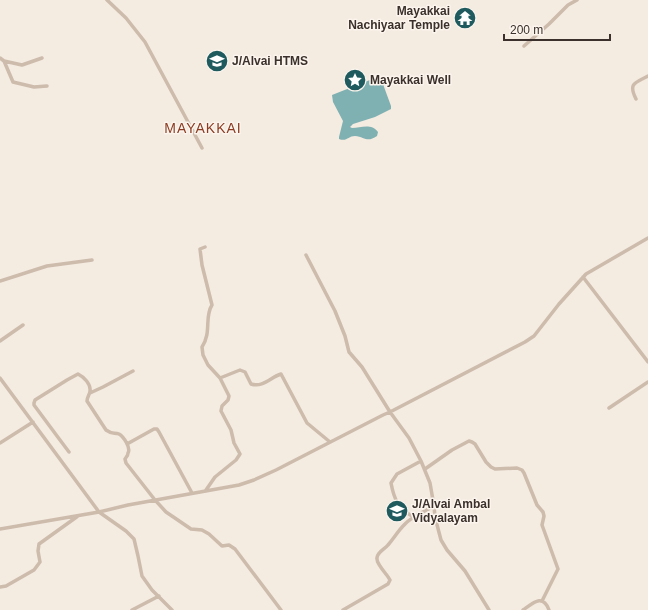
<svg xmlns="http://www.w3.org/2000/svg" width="648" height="610" viewBox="0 0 648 610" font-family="Arial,sans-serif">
	<rect width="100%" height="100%" fill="#f4ebe1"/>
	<!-- water -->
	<path fill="#7fb0b2" d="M380 76 391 106V109L375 117 353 124 350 127 352 128C361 128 371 123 378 132L377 136C367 143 365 137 355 136 348 136 347 142 339 139V137L343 121 333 102 332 95Z"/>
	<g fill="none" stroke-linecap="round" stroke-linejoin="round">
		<!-- minor -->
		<path stroke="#cdbbac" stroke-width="3.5" d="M107 0 126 18 145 42 202 148
			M524 46 549 24 568 5 577 0
			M0 58 4 61 22 65 42 58
			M4 61 13 82 34 87 47 86
			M636 99C628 83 635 83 648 76
			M205 247 200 249 202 265 212 305C204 317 212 332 202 347L203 355 208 365 220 378 229 396 228 400 222 406 221 411 231 430 234 443 240 454 236 460 215 477 206 490
			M306 255 335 311 345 336 349 352 362 367 390 412 409 438 421 461 430 483 434 506C424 512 412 516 404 525 398 531 394 538 388 545 385 549 376 553 377 559 377 565 387 574 390 580L388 584 343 610
			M583 277 648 362
			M0 281 47 266 92 260
			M0 341 23 325
			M0 378 99 512 126 531 134 539 138 556 142 576 152 590 172 610
			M220 378 240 370 245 372 251 384C263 388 271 377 281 374L307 423 330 442
			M90 393 103 387 133 371
			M609 408 648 382
			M0 443 33 422
			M127 444 154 429H157L159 432 192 493
			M69 452 60 440 34 405V403L35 400 67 380 78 374C84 377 91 384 90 391 90 394 87 397 87 401L106 430C113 435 114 432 119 434 124 437 131 448 128 453 128 456 126 457 125 459L126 463 155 500 166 512 191 529 202 530 209 534 222 546 229 545 235 549 281 610
			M425 469 452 450 469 441 472 442 475 444 486 462 491 467 495 469 517 468 522 470 524 473 537 505 543 512 544 516 542 525 558 569 542 601
			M434 506 435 517 441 540 447 550 465 571 489 610
			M414 517C398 509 394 499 391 483L397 474 421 461
			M0 529 99 512 128 505 239 485 254 480 276 470 383 415 390 412 525 342 534 336 559 304 586 274 648 238
			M0 587 6 586 34 570 40 562 38 551 39 544 78 516
			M132 610 159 596
			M523 610C533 603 543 593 549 610"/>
	</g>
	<!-- icons -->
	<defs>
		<g id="temple-disc" transform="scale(1.15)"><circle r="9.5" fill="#1f5a5e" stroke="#fbf5ee"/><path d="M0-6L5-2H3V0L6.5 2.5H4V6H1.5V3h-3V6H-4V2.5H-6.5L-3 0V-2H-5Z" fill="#fff"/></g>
		<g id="school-disc" transform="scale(1.15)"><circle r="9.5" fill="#1f5a5e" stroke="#fbf5ee"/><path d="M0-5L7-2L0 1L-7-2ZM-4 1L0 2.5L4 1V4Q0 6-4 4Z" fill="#fff"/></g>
		<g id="sight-disc" transform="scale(1.15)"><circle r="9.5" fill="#1f5a5e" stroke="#fbf5ee"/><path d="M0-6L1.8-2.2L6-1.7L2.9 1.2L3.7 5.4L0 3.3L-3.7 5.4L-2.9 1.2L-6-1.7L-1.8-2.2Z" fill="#fff"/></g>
	</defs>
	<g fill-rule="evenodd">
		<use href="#temple-disc" x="465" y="18"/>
		<use href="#school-disc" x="217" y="61"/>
		<use href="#sight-disc" x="355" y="80"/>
		<use href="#school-disc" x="397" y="511"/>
	</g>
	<g text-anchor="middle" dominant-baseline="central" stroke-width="3" stroke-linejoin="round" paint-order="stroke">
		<!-- poi labels -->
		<g font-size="12" font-weight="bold" fill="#3b302b" stroke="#fbf5ee" text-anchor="start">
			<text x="450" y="11" text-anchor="end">Mayakkai<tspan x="450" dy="14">Nachiyaar Temple</tspan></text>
			<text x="232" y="61">J/Alvai HTMS</text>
			<text x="370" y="80">Mayakkai Well</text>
			<text x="412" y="504">J/Alvai Ambal<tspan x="412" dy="14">Vidyalayam</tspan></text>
		</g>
		<!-- quarter labels -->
		<g font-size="14" letter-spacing="1" fill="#8c3b22" stroke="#fbf5ee">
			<text x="203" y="128">MAYAKKAI</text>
		</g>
	</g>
	<!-- scale -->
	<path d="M504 34v6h106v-6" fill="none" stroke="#3b302b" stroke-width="2"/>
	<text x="510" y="34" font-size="12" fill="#3b302b" stroke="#fbf5ee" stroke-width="3" paint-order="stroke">200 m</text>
</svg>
